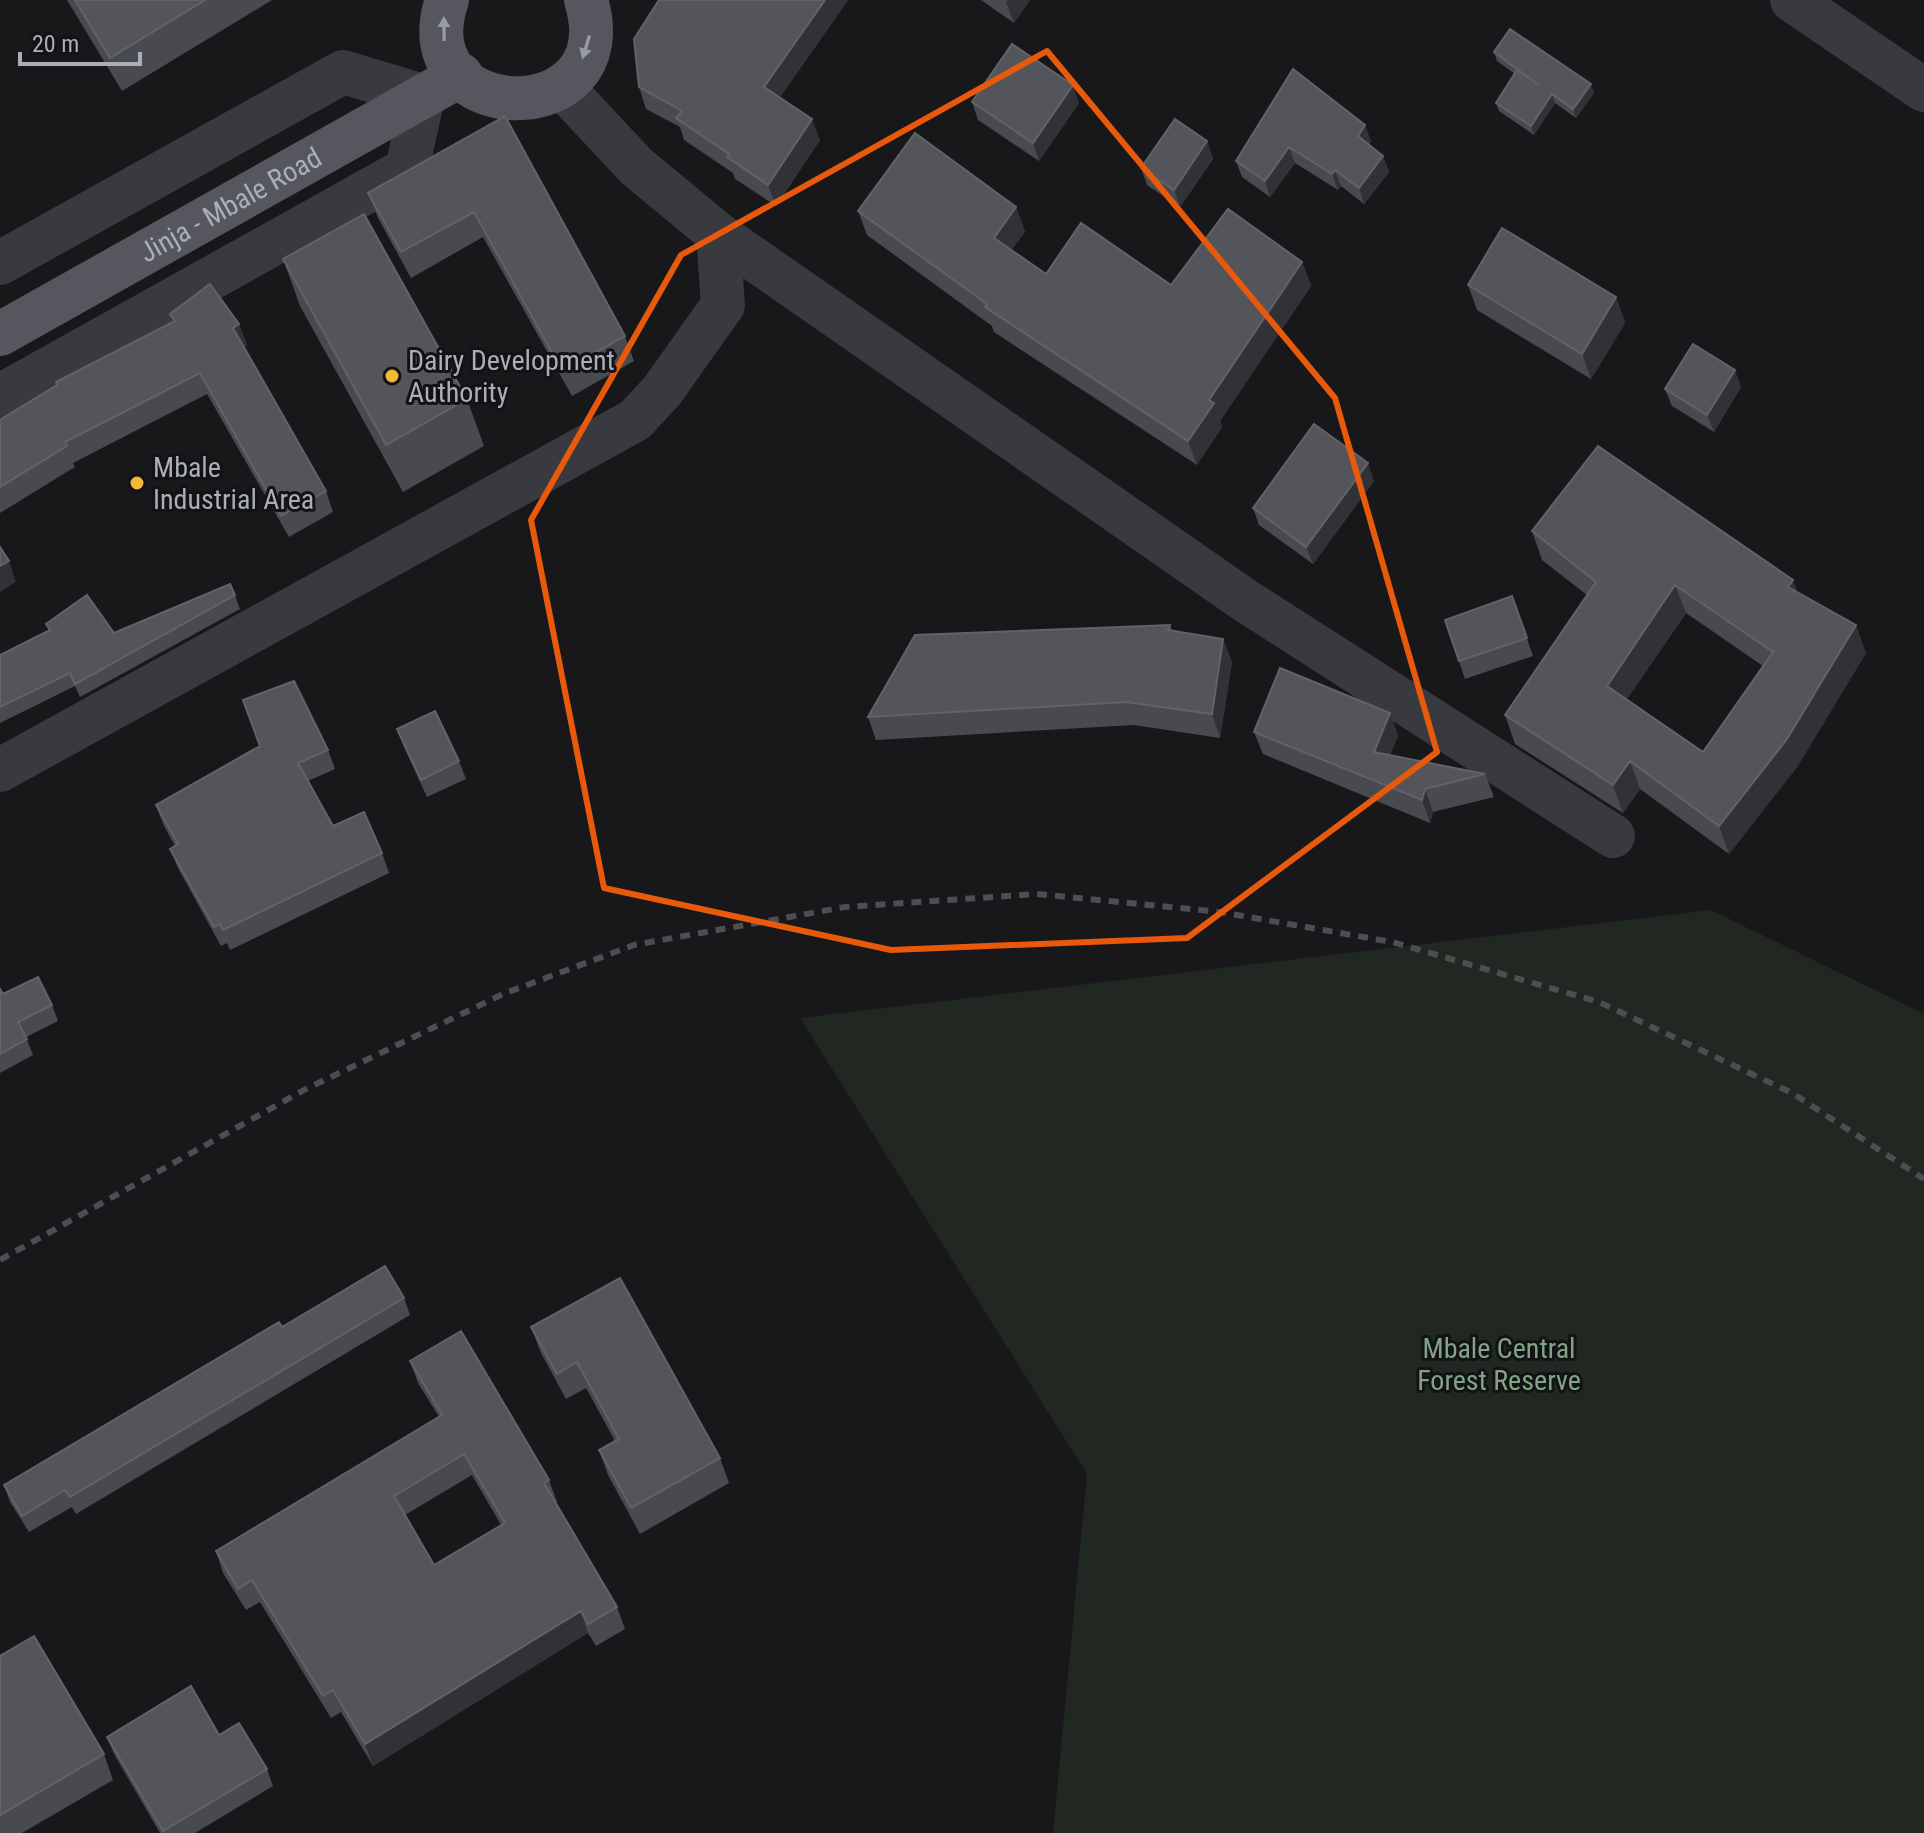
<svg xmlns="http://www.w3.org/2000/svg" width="1924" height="1833" viewBox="0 0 1924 1833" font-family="'Roboto Condensed',sans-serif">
	<rect width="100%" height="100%" fill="#18181a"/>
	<!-- green -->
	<path fill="#202821" d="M1711 910 1924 1014V1833H1053L1087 1474 800 1018Z"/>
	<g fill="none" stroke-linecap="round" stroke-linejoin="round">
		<!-- minor -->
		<path stroke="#393a3f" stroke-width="44" d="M1792 0 1924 90
			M561 86 637 167 718 234 1246 601 1613 836
			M0 263 343 72 423 96 407 169 0 396
			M0 770 635 420 662 391 723 305 718 234"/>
		<!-- major -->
		<g stroke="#55565e" stroke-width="44">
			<path d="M447 0C403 128 627 134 586 0"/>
			<path id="s1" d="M0 334 461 75"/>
		</g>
		<!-- rail -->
		<path stroke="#4c4e54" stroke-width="6" stroke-dasharray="10 8" stroke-linecap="butt" d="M0 1260 304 1090 503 994 634 945 845 907 1037 894 1220 912 1392 942 1599 1002 1792 1093 1924 1179"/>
	</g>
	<!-- wall -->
	<path fill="#494a4f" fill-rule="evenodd" d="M67 0H272L122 91Z
		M659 0H848L780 97 820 140 776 206 735 179 733 173 684 140 680 127 646 109 639 87Z
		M981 0H1030L1014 23Z
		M1494 52 1594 93 1576 118 1555 103 1534 135 1499 111 1496 103 1515 74 1497 61Z
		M1293 69 1371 141 1369 145 1383 156 1389 172 1364 204 1341 186 1338 190 1295 163 1270 197 1242 177 1236 161Z
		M972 102 1079 103 1039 161 978 120Z
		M505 116 625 336 634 361 572 396 483 237 411 278 378 218 368 193Z
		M1207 141 1213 159 1180 207 1147 185 1141 168Z
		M1016 207 1025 232 1011 250 1046 274 1171 285 1302 262 1311 286 1220 421 1222 427 1197 465 994 332 992 326 867 235 858 211Z
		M283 259 467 399 484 446 403 492 300 306Z
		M1468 285 1616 297 1625 323 1591 379 1477 310Z
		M170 314 239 324 247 345 244 347 326 491 333 512 289 537 207 394 73 463 75 467 0 513V420L173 322Z
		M1741 387 1714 432 1672 406 1665 389Z
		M1374 481 1313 564 1259 525 1253 508Z
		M1532 531 1798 593 1866 653 1797 767 1729 854 1640 789 1623 813 1515 744 1505 715 1587 595 1542 560ZM1686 613 1763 666 1703 752 1627 699Z
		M235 595 240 609 80 697 75 686 0 723V655L49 631 46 624 114 633Z
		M1512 596 1533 656 1465 679 1445 620Z
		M1170 625 1172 631 1223 639 1232 662 1220 738 1134 725 876 740 868 717Z
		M1390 713 1398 736 1390 755 1485 774 1494 797 1433 812 1430 823 1263 754 1254 732Z
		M397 729 459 761 466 779 427 797 404 747Z
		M328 750 335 769 308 781 333 826 382 853 389 873 230 950 227 943 221 946 178 868 170 849 175 846 163 824 156 805Z
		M0 989 3 994 52 1005 58 1021 26 1037 33 1055 0 1073Z
		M404 1298 410 1315 76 1514 72 1507 29 1532 10 1502 4 1485 282 1327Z
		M531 1327 720 1458 729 1483 640 1534 608 1475 599 1450 615 1441 586 1388 566 1399 541 1353Z
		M410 1361 549 1480 557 1502H555L617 1607 625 1629 596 1646 588 1633 373 1766 341 1712 331 1718 260 1602 246 1610 223 1573 216 1551 439 1417 418 1383ZM472 1475 501 1525 434 1565 405 1515Z
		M0 1656 104 1754 113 1780 22 1833H0Z
		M219 1735 267 1769 273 1786 195 1833H160L114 1754 107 1737Z"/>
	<!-- shaded-wall -->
	<path fill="#313235" d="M825 0H848L772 108 764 87Z
		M1008 0H1030L1014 23 1006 2Z
		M1591 84 1594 93 1576 118 1573 109Z
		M1073 85 1079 103 1039 161 1033 143Z
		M1552 94 1555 103 1534 135 1531 126Z
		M812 119 820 140 776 206 768 185Z
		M1365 125 1371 141 1364 152 1358 136Z
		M1207 141 1213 159 1180 207 1174 190Z
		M1289 147 1295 163 1270 197 1265 181Z
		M1383 156 1389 172 1364 204 1359 188Z
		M1335 170 1341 186 1338 190 1332 174Z
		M1016 207 1025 232 1002 263 994 238Z
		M1302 262 1311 286 1220 421 1222 427 1197 465 1188 441 1209 400Z
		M1616 297 1625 323 1591 379 1582 354Z
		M239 324 247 345 241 350 233 328Z
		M1735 370 1741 387 1714 432 1707 415Z
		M1368 463 1374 481 1313 564 1306 547Z
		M9 561 16 582 0 592V566Z
		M1793 580 1804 608 1788 587Z
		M1675 585 1686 613 1617 714 1607 686Z
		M1856 625 1866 653 1797 767 1729 854 1719 826Z
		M1223 639 1232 662 1220 738 1212 714Z
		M1390 713 1398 736 1382 775 1374 752Z
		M1630 761 1640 789 1623 813 1613 785Z
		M1425 789 1433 812 1430 823 1422 800Z
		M581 1611 588 1633 373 1766 365 1744Z"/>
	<!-- building -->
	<path fill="#54555b" stroke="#61636a" stroke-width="2" fill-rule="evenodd" d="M75 0H205L110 58Z
		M659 0H825L764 87 812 119 768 185 727 157 729 154 676 118 682 111 639 87 634 39Z
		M1510 29 1591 84 1573 109 1552 94 1531 126 1496 103 1517 70 1539 85 1494 52Z
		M1012 44 1073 85 1033 143 972 102Z
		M1293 69 1365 125 1358 136 1383 156 1359 188 1335 170 1332 174 1289 147 1265 181 1236 161Z
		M505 116 625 336 562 371 474 212 401 252 368 193Z
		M1175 119 1207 141 1174 190 1141 168Z
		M915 133 1016 207 994 238 1046 274 1081 223 1171 285 1228 209 1302 262 1209 400 1214 403 1188 441 985 307 987 304 858 211Z
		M364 214 467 399 386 445 283 259Z
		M1502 228 1616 297 1582 354 1468 285Z
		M210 284 239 324 233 328 326 491 281 516 200 373 65 442 67 446 0 487V420L57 385 56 382 175 321 170 314Z
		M1693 344 1735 370 1707 415 1665 389Z
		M1314 424 1368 463 1306 547 1253 508Z
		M1598 446 1793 580 1788 587 1856 625 1787 739 1719 826 1630 761 1613 785 1505 715 1596 582 1532 531ZM1675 585 1773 652 1703 752 1607 686Z
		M0 547 9 561 0 566Z
		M230 584 235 595 75 684 70 673 0 707V655L50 630 46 624 87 595 114 633Z
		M1512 596 1527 638 1459 661 1445 620Z
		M1170 625 1168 630 1223 639 1212 714 1126 702 868 717 915 635Z
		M1280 668 1390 713 1374 752 1485 774 1425 789 1422 800 1254 732Z
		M294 681 328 750 298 763 333 826 364 812 382 853 223 930 220 924 214 927 170 849 178 844 156 805 260 746 243 700Z
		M435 711 459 761 421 780 397 729Z
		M38 977 52 1005 18 1022 27 1039 0 1054V989L3 994Z
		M385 1266 404 1298 70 1497 65 1490 22 1516 4 1485 279 1322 282 1327Z
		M620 1278 720 1458 631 1508 599 1450 619 1439 577 1362 557 1374 531 1327Z
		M461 1331 549 1480 544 1483 617 1607 588 1624 581 1611 365 1744 333 1690 323 1696 252 1580 238 1589 216 1551 442 1415 410 1361ZM464 1454 505 1523 434 1565 394 1496Z
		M34 1636 104 1754 0 1815V1656Z
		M191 1686 219 1735 239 1723 267 1769 163 1831 107 1737Z"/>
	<!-- one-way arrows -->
	<defs><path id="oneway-solid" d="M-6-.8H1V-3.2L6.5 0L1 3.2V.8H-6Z" transform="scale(2)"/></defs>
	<g fill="#999ca8">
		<use href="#oneway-solid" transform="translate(444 29) rotate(-91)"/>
		<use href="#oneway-solid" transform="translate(586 47) rotate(107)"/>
	</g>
	<!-- marked area -->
	<path fill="none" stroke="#e8590c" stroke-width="6" stroke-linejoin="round" d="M1047 51 1335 398 1437 752 1187 938 891 950 604 888 531 520 681 255Z"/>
	<!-- markers -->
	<g fill="#f4b936" stroke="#131315" stroke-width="3">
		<circle cx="392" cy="376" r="8"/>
		<circle cx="137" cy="483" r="8"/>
	</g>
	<g text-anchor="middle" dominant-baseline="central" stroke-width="6" stroke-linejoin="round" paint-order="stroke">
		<!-- street labels -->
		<g font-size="28" fill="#aaaeba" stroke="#131315">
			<text stroke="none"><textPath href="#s1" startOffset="264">Jinja - Mbale Road</textPath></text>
		</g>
		<!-- poi labels -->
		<g font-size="28" fill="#aaaeba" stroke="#131315" text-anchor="start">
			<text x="408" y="360">Dairy Development<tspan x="408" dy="32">Authority</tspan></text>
			<text x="153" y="467">Mbale<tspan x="153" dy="32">Industrial Area</tspan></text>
		</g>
		<!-- park labels -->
		<g font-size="28" fill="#81a584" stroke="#131315">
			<text x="1499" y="1348">Mbale Central<tspan x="1499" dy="32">Forest Reserve</tspan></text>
		</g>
	</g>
	<!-- scale -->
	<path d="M20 52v12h120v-12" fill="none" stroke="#aaaeba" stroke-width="4"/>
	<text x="32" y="52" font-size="24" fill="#aaaeba" stroke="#131315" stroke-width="6" paint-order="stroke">20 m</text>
</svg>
